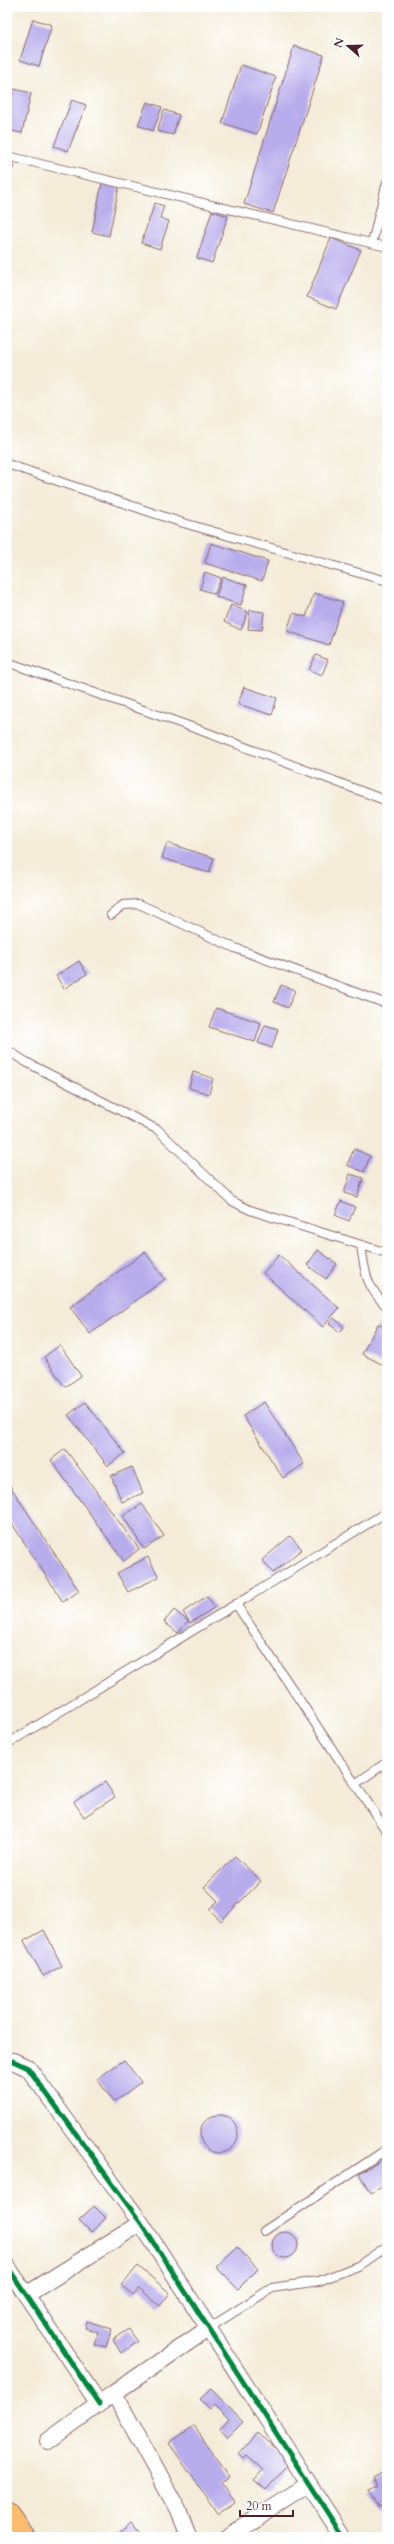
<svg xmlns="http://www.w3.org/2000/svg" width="394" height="2544" viewBox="0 0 394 2544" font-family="Cardo,serif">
	<rect width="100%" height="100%" fill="#fff"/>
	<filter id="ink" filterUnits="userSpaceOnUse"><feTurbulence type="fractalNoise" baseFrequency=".025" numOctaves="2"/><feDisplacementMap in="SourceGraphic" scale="8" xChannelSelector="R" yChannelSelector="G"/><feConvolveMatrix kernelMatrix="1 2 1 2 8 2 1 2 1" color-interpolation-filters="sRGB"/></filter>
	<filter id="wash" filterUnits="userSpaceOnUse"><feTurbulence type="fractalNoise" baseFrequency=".012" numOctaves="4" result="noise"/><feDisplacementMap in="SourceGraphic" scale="16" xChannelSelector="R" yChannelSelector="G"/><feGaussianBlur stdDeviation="0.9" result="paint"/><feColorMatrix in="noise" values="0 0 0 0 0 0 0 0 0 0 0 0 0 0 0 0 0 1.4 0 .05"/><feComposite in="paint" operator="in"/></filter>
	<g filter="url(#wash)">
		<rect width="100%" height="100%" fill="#f4ecd8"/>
		<g id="blocks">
			<!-- building -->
			<path fill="#b7acec" d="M33 19 52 25 39 66 20 60Z
				M294 46 324 55 273 213 244 204Z
				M241 65 276 77 257 134 222 123Z
				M14 89 31 93 22 133 7 130V118Z
				M72 100 86 105 68 151 54 146Z
				M147 102 162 107 153 131 138 125Z
				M164 110 179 115 173 135 157 131Z
				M7 160 15 162 7 185Z
				M102 183 119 187 109 236 92 232Z
				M155 203 164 206 160 218 169 221 160 249 141 243Z
				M212 211 228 216 212 263 197 258Z
				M331 238 361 250 336 309 307 297Z
				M211 543 268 561 262 581 205 563Z
				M205 572 221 578 215 594 200 589Z
				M223 577 247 585 241 605 216 597Z
				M314 593 343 602 329 645 287 631 293 613 306 617Z
				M231 605 248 612 241 630 224 622Z
				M250 610 264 612 262 630 248 629Z
				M316 655 328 660 322 675 309 670Z
				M244 687 277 698 272 715 238 704Z
				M167 843 214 858 209 873 162 858Z
				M79 961 87 974 64 989 56 976Z
				M281 985 295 990 288 1008 274 1002Z
				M216 1008 261 1023 255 1042 209 1027Z
				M265 1025 278 1029 272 1048 258 1043Z
				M193 1072 213 1078 209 1094 189 1088Z
				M354 1149 370 1156 364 1172 347 1165Z
				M350 1174 363 1178 357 1197 344 1193Z
				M341 1201 355 1207 349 1221 335 1215Z
				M318 1250 337 1264 326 1279 307 1265Z
				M145 1252 165 1279 90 1334 70 1307Z
				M279 1255 339 1308 323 1327 263 1273Z
				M334 1318 344 1327 340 1332 329 1324Z
				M378 1324 387 1328V1367L362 1354Z
				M60 1345 81 1376 65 1387 44 1357Z
				M85 1402 125 1453 108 1466 68 1415Z
				M264 1402 304 1464 283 1478 243 1416Z
				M65 1449 139 1549 124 1561 51 1460Z
				M132 1467 143 1493 122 1502 111 1476Z
				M7 1481 79 1591 63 1602 7 1516Z
				M142 1504 164 1536 144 1549 123 1516Z
				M290 1536 302 1549 273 1573 262 1560Z
				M148 1557 159 1577 128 1592 117 1573Z
				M207 1596 215 1607 190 1623 183 1612Z
				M174 1610 188 1621 178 1633 164 1622Z
				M105 1782 115 1797 84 1817 74 1802Z
				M235 1856 261 1881 221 1921 209 1909 218 1901 204 1887Z
				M44 1930 62 1966 43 1976 24 1941Z
				M124 2060 141 2082 114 2102 97 2079Z
				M200 2134a19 19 0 1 1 38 0a19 19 0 1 1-38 0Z
				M387 2157V2184L371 2193 359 2174Z
				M94 2206 106 2218 91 2232 79 2220Z
				M272 2245a13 13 0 1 1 26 0a13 13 0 1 1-26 0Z
				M237 2247 258 2269 238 2289 216 2267Z
				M138 2266 170 2293 160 2306 139 2288 133 2295 121 2285Z
				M87 2321 112 2329 106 2347 94 2344 98 2332 85 2328Z
				M129 2329 138 2342 121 2353 113 2340Z
				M211 2389 243 2422 228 2437 220 2428 229 2420 214 2405 210 2409 200 2399Z
				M194 2426 229 2477 221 2483 235 2502 218 2514 169 2443Z
				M257 2432 291 2461 266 2490 254 2480 263 2470 247 2456 244 2459 239 2454Z
				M387 2469V2503L378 2508 368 2491 377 2487 372 2477Z
				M131 2521 144 2537H112Z"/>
		</g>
	</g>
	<g filter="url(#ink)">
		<use href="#blocks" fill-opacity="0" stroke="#866768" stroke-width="1"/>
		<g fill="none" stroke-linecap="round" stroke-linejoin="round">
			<!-- lane casing -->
			<g stroke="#866768" stroke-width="10">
				<path id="lane" d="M7 156 387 247
					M372 243 387 182
					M7 464 180 522 387 581
					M7 662 200 730 387 801
					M111 915 123 905 139 904 235 948 387 1004
					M7 1050 26 1062 158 1130 232 1201 250 1210 387 1253
					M361 1245C365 1274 366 1286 387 1307
					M236 1604 387 1832
					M7 1744 387 1512
					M355 1784 387 1762
					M264 2231 387 2149
					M209 2328 272 2288 319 2281 358 2266 387 2246"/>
			</g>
			<!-- street casing -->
			<g stroke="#866768" stroke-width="18">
				<path id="street" d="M7 2062 13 2061 28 2068 141 2223 343 2537
					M7 2266 99 2404
					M26 2295 141 2223
					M114 2393 178 2510 189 2537
					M48 2441 114 2393 209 2328
					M226 2537 309 2484"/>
			</g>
			<!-- primary casing -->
			<g stroke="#866768" stroke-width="24">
				<path id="primary" d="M7 2514 23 2537"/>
			</g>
			<!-- lane -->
			<use href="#lane" stroke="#fff" stroke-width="8"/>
			<!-- street -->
			<use href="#street" stroke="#fff" stroke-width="16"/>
			<!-- primary -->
			<use href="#primary" stroke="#fcbd6f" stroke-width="22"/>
			<!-- cycleway casing -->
			<g stroke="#fff" stroke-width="8">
				<path id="cycleway" d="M7 2062 13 2061 28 2068 141 2223 343 2537
					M7 2266 99 2404"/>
			</g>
			<!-- cycleway -->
			<use href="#cycleway" stroke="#00873e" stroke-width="5"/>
		</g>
	</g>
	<!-- margin -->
	<rect width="394" height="2544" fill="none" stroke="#fff" stroke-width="24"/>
	<!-- north arrow -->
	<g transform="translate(348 46) rotate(290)" stroke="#ffffff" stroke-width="3" paint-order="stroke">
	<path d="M0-3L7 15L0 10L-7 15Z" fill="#4a1f2b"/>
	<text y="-6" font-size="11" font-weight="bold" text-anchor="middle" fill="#4a1f2b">N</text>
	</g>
	<!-- scale -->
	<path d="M240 2510v6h53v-6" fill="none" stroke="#4a1f2b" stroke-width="2"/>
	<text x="246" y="2510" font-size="12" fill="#4a1f2b" stroke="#ffffff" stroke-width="3" paint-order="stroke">20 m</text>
</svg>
